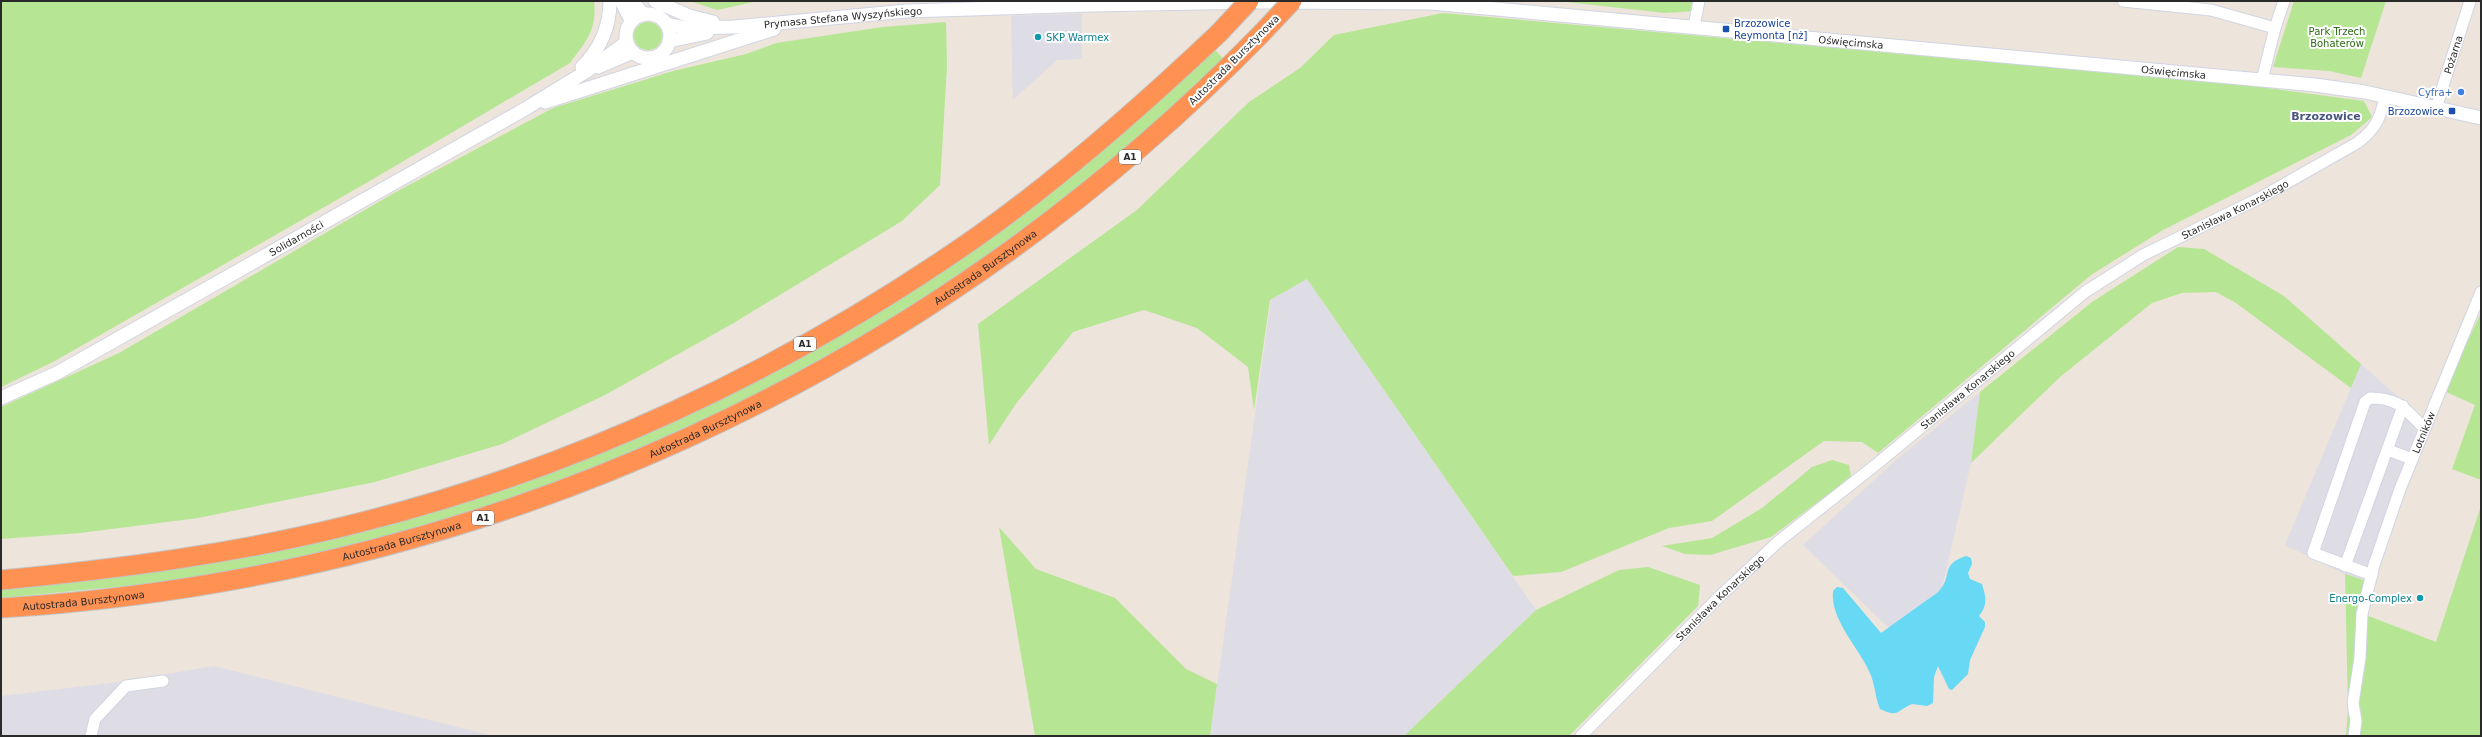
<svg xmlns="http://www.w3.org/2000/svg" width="2482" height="737" viewBox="0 0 2482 737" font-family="'DejaVu Sans',sans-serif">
	<rect width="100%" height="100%" fill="#ede4db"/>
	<!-- industrial -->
	<path fill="#dedce5" d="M1082 14V59L1057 60 1013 100 1011 16Z
		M1307 279 1536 610 1404 736H1210L1271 300Z
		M2361 364 2420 416 2370 582 2345 574 2285 545Z
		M1980 392 1971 463 1942 588 1889 628 1803 545 1896 460Z
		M214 666 493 736H1V696L119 682Z"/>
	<!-- green -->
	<path fill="#b6e694" d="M1 1H594C597 30 587 40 570 63L368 182 53 362 1 387Z
		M690 1H758L717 10Z
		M1558 1H1696V11L1665 13Z
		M2294 1H2386L2361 78 2329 71 2273 67Z
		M1443 13 1995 62 2180 76 2364 101 2372 117 2351 135 2163 230 2091 275 1878 453 1862 442 1824 441 1712 521 1669 528 1561 572 1513 576 1307 279 1270 300 1254 410 1248 367 1197 328 1144 310 1073 332 1015 405 989 445 978 324 1137 210 1249 102 1300 68 1334 35Z
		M634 36a14 14 0 1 1 28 0a14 14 0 1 1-28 0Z
		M946 22 947 66 940 185 902 221 732 324 605 395 502 444 375 482 198 518 80 533 1 539V407L119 353 394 193 553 108 673 71 746 54 776 43 883 27Z
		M1213 48 1225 60 1097 176 909 311 718 416 547 488 369 543 187 580 1 598V586L413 516 843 330Z
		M2178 247 2204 249 2284 296 2361 364 2351 388 2236 303 2216 292 2182 293 2152 303 2060 377 1971 463 1980 392 2092 302Z
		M2481 313V480L2452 469 2475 405 2444 391Z
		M1832 460 1849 465 1851 477 1771 537 1710 555 1685 554 1662 546 1712 538 1762 508 1812 467Z
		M2481 506V736H2346L2348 709 2345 574 2370 582 2366 615 2436 642Z
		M999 527 1036 569 1115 598 1186 669 1217 684 1210 736H1035Z
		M1648 567 1700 585 1698 606 1569 736H1404L1536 610 1619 570Z"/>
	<!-- water -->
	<path fill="#68d9f4" d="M1966 556 1971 558 1972 564 1968 573 1970 579 1982 584C1986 597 1988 605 1979 616L1985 622V627L1970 660 1968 674 1952 690 1949 689 1938 666 1934 677 1933 703 1927 706 1912 704C1895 711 1900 718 1880 709 1875 697 1875 683 1869 671 1858 647 1830 619 1833 591L1837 587 1843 588 1881 633 1938 592C1954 576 1939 565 1966 556Z"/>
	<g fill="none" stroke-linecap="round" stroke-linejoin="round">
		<!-- minor casing -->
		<g stroke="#d0d5e3" stroke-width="13">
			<g id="minor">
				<path d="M2123 1 2211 10 2275 28"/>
				<path d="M1694 26 1699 1"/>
				<path d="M2262 80 2275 28 2284 1"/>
				<path id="s1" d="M2436 108 2470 1"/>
				<path d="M2388 450 2412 459"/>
				<path d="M2345 566 2403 406"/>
				<path d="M2372 575 2313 553 2365 402 2370 398C2399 398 2405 409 2424 428"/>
				<path d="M91 736 95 719 126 686 163 681"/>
				<path id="s2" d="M1581 736 1720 596 1779 541 1878 463 2085 292 2143 255 2258 199 2357 143C2375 130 2381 118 2385 96"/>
				<path id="s3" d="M2354 736 2356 721 2353 703 2360 658 2362 614 2374 565 2400 489 2481 292"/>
			</g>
		</g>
		<!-- tertiary casing -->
		<g stroke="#d0d5e3" stroke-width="15">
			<g id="tertiary">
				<path d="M621 1 631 20"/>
				<path d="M632 1 643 14"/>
				<path d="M655 1 689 16 713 22"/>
				<circle cx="648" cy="36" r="22"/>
				<path id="s4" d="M667 24 686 28 734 27 907 11 1091 5 1256 2 1431 3 2315 85 2365 92 2481 118"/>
				<path d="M669 41 707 33"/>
				<path d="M582 67C600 49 610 27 610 1"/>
				<path d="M598 67 633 52"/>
				<path d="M545 102 774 29"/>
				<path id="s5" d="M1 398 57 373 525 109 587 71 627 42"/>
			</g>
		</g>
		<!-- motorway casing -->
		<g stroke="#c3c3c3" stroke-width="21">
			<g id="motorway">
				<path d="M1 580C117 569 233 554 346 526 572 471 787 370 978 236 1064 175 1142 106 1219 33"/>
				<path id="s6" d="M1 608C482 578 925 378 1262 33"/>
			</g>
		</g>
		<!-- minor -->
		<use href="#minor" stroke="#fff" stroke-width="11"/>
		<!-- tertiary -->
		<use href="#tertiary" stroke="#fff" stroke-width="13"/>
		<!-- motorway -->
		<use href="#motorway" stroke="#ff9253" stroke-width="19"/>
		<!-- motorway-bridge casing -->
		<g stroke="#c3c3c3" stroke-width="21" stroke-linecap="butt">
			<path id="motorway-bridge" d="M1219 33 1249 1
				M1262 33 1292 1"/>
		</g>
		<!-- motorway-bridge -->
		<use href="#motorway-bridge" stroke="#ff9253" stroke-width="19"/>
	</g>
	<!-- markers -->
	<g fill="#1a4fb4" stroke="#fff" stroke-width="1.5">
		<rect x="1722" y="25" width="8" height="8" rx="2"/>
		<rect x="2448" y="107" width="8" height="8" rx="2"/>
	</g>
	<g fill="#0f9aa8" stroke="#fff" stroke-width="1.5">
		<circle cx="1038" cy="37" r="4"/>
		<circle cx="2420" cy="598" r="4"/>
	</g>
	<circle fill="#3f7fe0" stroke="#fff" stroke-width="1.5" cx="2461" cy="92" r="4"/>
	<g text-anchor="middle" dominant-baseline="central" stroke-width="4" stroke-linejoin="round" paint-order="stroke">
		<!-- shield labels -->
		<g fill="#fff" stroke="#6a6a6a" stroke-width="1">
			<rect x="1119" y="150" width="22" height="14" rx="3"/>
			<rect x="794" y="337" width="22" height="14" rx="3"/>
			<rect x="472" y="511" width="22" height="14" rx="3"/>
		</g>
		<g font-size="9" font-weight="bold" fill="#2a2a2a">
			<text x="1130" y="157">A1</text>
			<text x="805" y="344">A1</text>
			<text x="483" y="518">A1</text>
		</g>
		<!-- street labels -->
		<g font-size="10" fill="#2a2a2a" stroke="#fff">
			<text stroke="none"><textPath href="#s4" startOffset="177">Prymasa Stefana Wyszyńskiego</textPath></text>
			<text stroke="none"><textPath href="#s4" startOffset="1187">Oświęcimska</textPath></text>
			<text stroke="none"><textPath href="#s1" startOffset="56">Pożarna</textPath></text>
			<text transform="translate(1234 60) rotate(-45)">Autostrada Bursztynowa</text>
			<text stroke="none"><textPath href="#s4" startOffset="1511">Oświęcimska</textPath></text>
			<text stroke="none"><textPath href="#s2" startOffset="844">Stanisława Konarskiego</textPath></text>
			<text stroke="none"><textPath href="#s5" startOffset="336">Solidarności</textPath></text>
			<text stroke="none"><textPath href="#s6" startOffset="1055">Autostrada Bursztynowa</textPath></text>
			<text stroke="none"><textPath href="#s2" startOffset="520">Stanisława Konarskiego</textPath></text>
			<text stroke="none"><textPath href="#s6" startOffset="731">Autostrada Bursztynowa</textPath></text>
			<text stroke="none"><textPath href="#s3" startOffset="315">Lotników</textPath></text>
			<text stroke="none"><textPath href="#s6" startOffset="407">Autostrada Bursztynowa</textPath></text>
			<text stroke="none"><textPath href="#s2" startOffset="196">Stanisława Konarskiego</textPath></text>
			<text stroke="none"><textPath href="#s6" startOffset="83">Autostrada Bursztynowa</textPath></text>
		</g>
		<!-- transit labels -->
		<g font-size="10" fill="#164399" stroke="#fff" text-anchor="start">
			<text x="1734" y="23">Brzozowice<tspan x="1734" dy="12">Reymonta [nż]</tspan></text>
			<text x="2444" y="111" text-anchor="end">Brzozowice</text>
		</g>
		<!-- park labels -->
		<g font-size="10" fill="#2d6a16" stroke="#fff">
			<text x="2337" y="31">Park Trzech<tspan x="2337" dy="12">Bohaterów</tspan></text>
		</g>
		<!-- culture labels -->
		<g font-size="10" fill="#0d838f" stroke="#fff" text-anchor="start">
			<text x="1046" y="37">SKP Warmex</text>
			<text x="2412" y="598" text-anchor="end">Energo-Complex</text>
		</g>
		<!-- shop labels -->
		<g font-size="10" fill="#366cbe" stroke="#fff" text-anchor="end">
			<text x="2453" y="92">Cyfra+</text>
		</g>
		<!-- neighbourhood labels -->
		<g font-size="11" font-weight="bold" fill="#48557d" stroke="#fff">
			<text x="2326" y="116">Brzozowice</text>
		</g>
	</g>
	<!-- border -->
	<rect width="2482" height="737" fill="none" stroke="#2a2a2a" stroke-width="4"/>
</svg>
